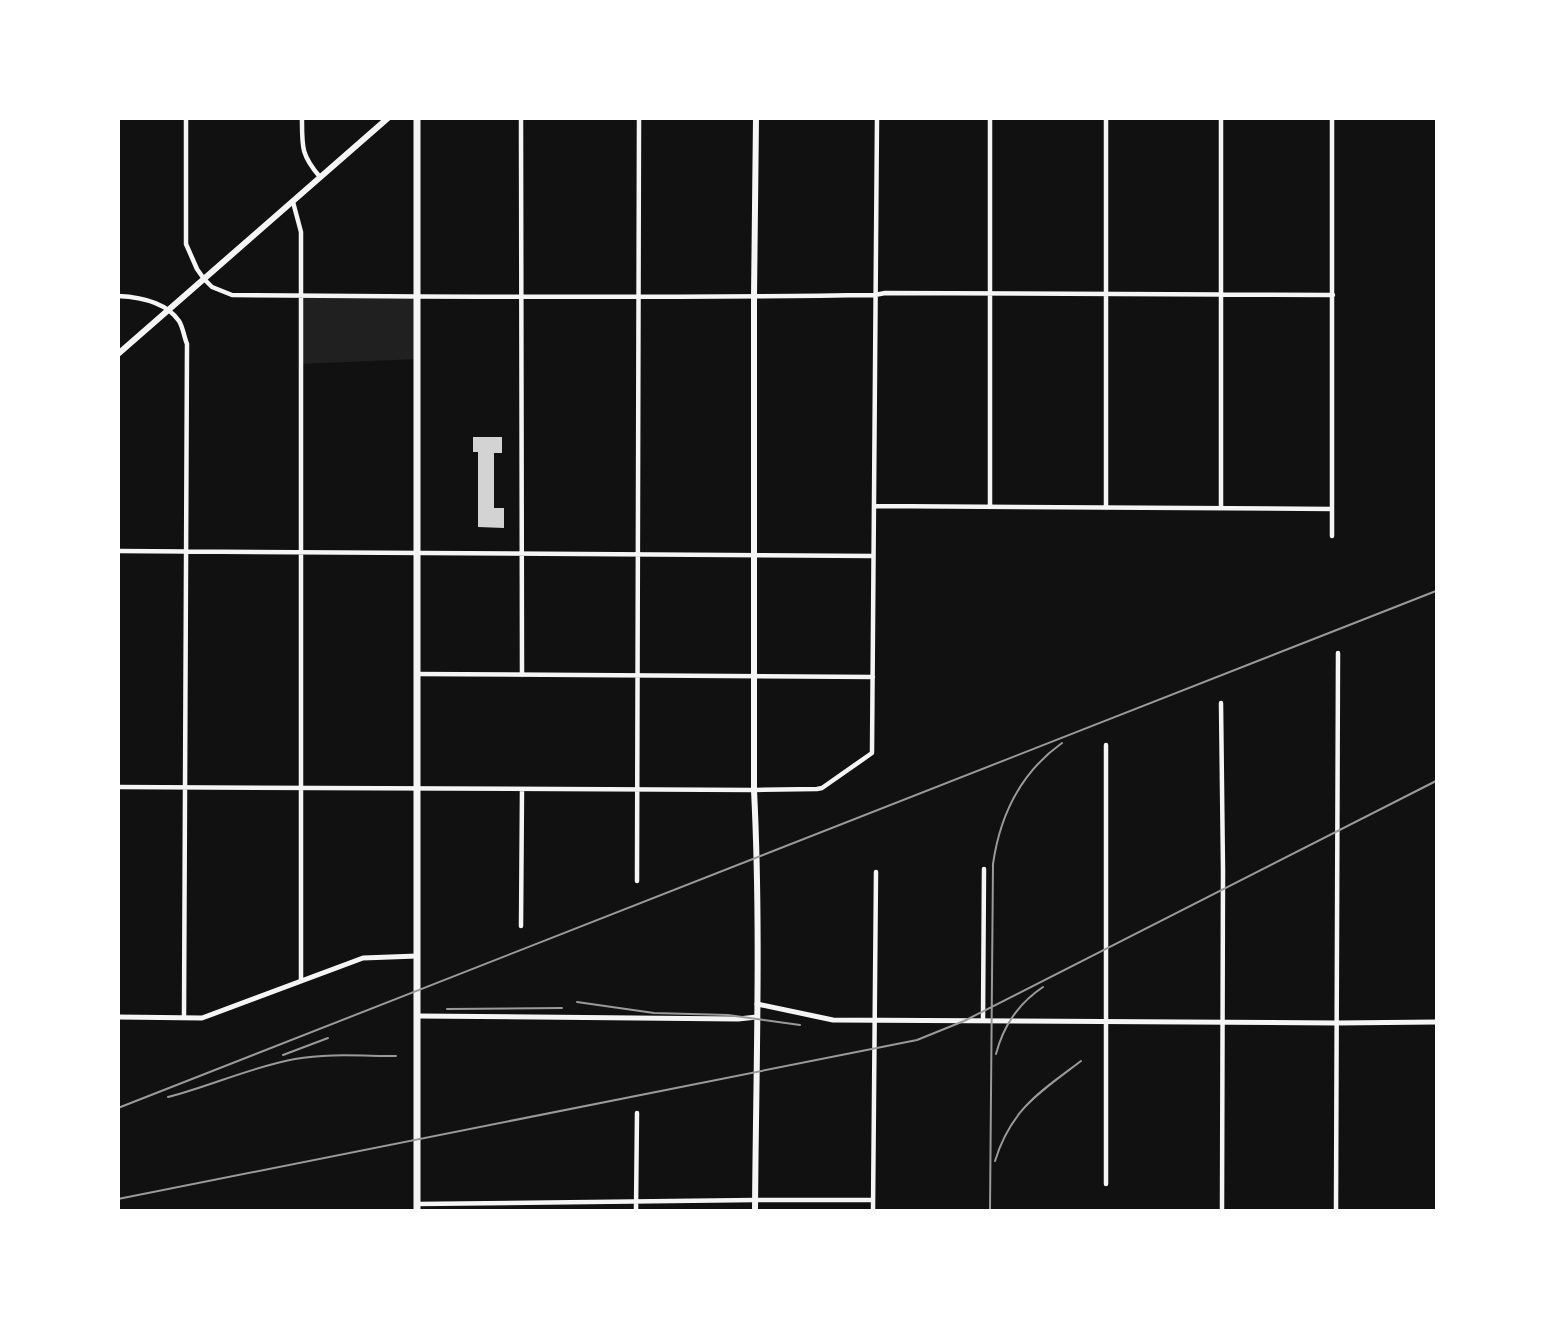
<svg xmlns="http://www.w3.org/2000/svg" width="1555" height="1329" viewBox="0 0 1555 1329" font-family="Raleway,sans-serif">
	<rect width="100%" height="100%" fill="#111"/>
	<!-- green -->
	<path fill="#202020" d="M301 296 419 298 418 359 301 364Z"/>
	<!-- building -->
	<path fill="#d3d3d3" d="M473 437H502V453H494V508H504V528L478 527V452H473Z"/>
	<g fill="none" stroke-linecap="round" stroke-linejoin="round">
		<!-- minor -->
		<path stroke="#f5f5f5" stroke-width="4.5" d="M186 118V244L197 269 204 279 212 287 232 295C447 297 660 298 875 295L885 293 1333 295
			M302 118C302 147 301 155 320 177
			M521 118 522 675
			M1332 118V536
			M293 202 301 232V980
			M118 296C140 297 166 302 179 321 183 327 184 337 187 344L184 1017
			M874 506 1332 509
			M990 507V118
			M1106 508V118
			M1221 508V118
			M118 551 873 556
			M417 674 873 677
			M1221 703 1223 870 1222 1210
			M118 787 754 790 817 789 822 788 872 753 877 118
			M637 881 639 118
			M521 926 522 789
			M983 1020 984 869
			M1106 1184V745
			M417 1204 755 1200H873
			M636 1210 637 1113
			M873 1210 876 872
			M1336 1210 1338 653"/>
		<!-- tertiary -->
		<path stroke="#f5f5f5" stroke-width="5" d="M757 1004 833 1020 1337 1023 1436 1022
			M418 1016 738 1019 757 1017
			M118 1017 202 1018 363 958 417 956"/>
		<!-- secondary -->
		<path stroke="#f5f5f5" stroke-width="6" d="M118 354 388 118
			M755 1210C756 1070 761 930 754 790V297L756 118"/>
		<!-- primary -->
		<path stroke="#f5f5f5" stroke-width="7" d="M417 118V1210"/>
		<!-- rail -->
		<path stroke="#9a9a9a" stroke-width="2" d="M577 1002 654 1013 728 1015 800 1025
			M447 1009 562 1008
			M996 1054C1003 1027 1019 1003 1043 987
			M283 1055 328 1038
			M168 1097C211 1086 251 1067 295 1059 328 1053 363 1056 396 1056
			M118 1108 1436 591
			M995 1161C1011 1109 1040 1092 1081 1061
			M118 1199 917 1040 964 1021 1436 781
			M990 1210 993 864C1000 815 1020 773 1062 743"/>
	</g>
	<!-- border -->
	<rect width="1555" height="1329" fill="none" stroke="#ffffff" stroke-width="240"/>
</svg>
